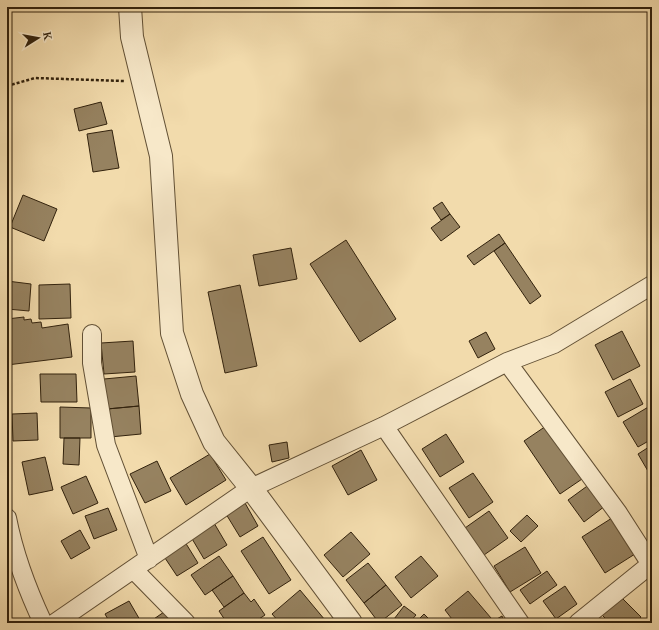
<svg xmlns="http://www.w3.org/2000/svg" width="659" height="630" viewBox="0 0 659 630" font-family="Cardo,serif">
	<rect width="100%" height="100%" fill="#f2dbac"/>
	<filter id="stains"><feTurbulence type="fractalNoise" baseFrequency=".005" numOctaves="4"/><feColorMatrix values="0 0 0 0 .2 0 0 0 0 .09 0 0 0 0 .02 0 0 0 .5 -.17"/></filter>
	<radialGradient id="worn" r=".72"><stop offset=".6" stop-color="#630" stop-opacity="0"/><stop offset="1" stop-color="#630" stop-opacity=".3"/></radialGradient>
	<!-- building -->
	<path fill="#968260" stroke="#32220d" d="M101 102 107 124 79 131 74 109Z
		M112 130 119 168 93 172 87 134Z
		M23 195 57 209 44 241 10 227Z
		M442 202 450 214 441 220 433 208Z
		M450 214 460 227 441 241 431 228Z
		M499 234 505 243 474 265 467 256Z
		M346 240 396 319 360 342 310 264Z
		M505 243 541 296 530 304 494 251Z
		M291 248 297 279 259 286 253 255Z
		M7 281 31 284 29 311 7 309Z
		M70 284 71 318 39 319V285Z
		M240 285 257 366 225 373 208 292Z
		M24 317V320L31 319 32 323 41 322 42 328 68 324 72 357 7 365V319Z
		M622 331 640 366 613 380 595 345Z
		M486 332 495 349 478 358 469 341Z
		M133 341 135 372 104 374 101 343Z
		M40 374H76L77 402H41Z
		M136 376 139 406 107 409 104 379Z
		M630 379 643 404 618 417 605 392Z
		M139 406 141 434 110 437 107 409Z
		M650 406 652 408V439L638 447 623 422Z
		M60 407 91 408V438H60Z
		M37 413 38 440 13 441 12 414Z
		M549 424 585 477 560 494 524 441Z
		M446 434 464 462 440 477 422 449Z
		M64 438H80L79 465 63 464Z
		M287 442 289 458 272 462 269 445Z
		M652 445V478L638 454Z
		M361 450 377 480 348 495 332 466Z
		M210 454 226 480 186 505 170 478Z
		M45 457 53 490 29 495 22 462Z
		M157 461 171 491 145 503 130 474Z
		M473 473 493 502 469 518 449 488Z
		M86 476 98 503 73 514 61 487Z
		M590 484 605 506 584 522 568 500Z
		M245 503 258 526 240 537 226 514Z
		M108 508 117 530 94 539 85 516Z
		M489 511 508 538 484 555 465 528Z
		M527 515 538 526 521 542 510 531Z
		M612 518 635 554 605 573 582 537Z
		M214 523 227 545 204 559 191 537Z
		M80 530 90 548 71 559 61 541Z
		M351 532 370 554 343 577 324 555Z
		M263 537 291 580 269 594 241 551Z
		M185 542 198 563 177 576 163 555Z
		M525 547 541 573 510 592 494 566Z
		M219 556 233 576 205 595 191 575Z
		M421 556 438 576 411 598 395 577Z
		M368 563 386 585 364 603 346 580Z
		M547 571 557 585 530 604 520 590Z
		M233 576 244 593 224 607 212 590Z
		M386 585 402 605 379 623 364 603Z
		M565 586 577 604 556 619 543 601Z
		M300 590 325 620 321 623H280L272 614Z
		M468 591 491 618 485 623H455L445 610Z
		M244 593 251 602 254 599 265 615 253 623H227L219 611Z
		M619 595 641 617 636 623H610L601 614Z
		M129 601 140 620 135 623H110L105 614Z
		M404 606 416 615 409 623H391Z
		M164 612 171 623H148Z
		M424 614 433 623H415Z
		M7 616 12 623H7Z
		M502 616 505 623H490Z"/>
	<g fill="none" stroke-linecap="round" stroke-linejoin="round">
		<!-- minor casing -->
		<g stroke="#625035" stroke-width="20">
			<path id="minor" d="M92 334V363L106 445 149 559
				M507 362 618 513 652 566
				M384 426 520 623
				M7 518C14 554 27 589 43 623
				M134 570 186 623
				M55 623 251 488 384 426 507 362 554 344 652 285
				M578 623 651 564"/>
		</g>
		<!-- tertiary casing -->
		<g stroke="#625035" stroke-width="24">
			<path id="tertiary" d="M130 7 132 37 161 156 172 333 192 394 214 442 251 488 351 623"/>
		</g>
		<!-- path -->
		<path stroke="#32220d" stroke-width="2.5" stroke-dasharray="3 2" stroke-linecap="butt" d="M7 86 35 78 124 81"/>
		<!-- minor -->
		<use href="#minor" stroke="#f7e8c9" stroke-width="18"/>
		<!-- tertiary -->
		<use href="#tertiary" stroke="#f7e8c9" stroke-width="22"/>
	</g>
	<!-- margin -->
	<rect width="659" height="630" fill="none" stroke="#f2dbac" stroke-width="24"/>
	<rect x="8" y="8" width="643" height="614" fill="none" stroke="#32220d" stroke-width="2"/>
	<rect x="12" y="12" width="635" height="606" fill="none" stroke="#32220d"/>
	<!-- north arrow -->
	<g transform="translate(38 38) rotate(79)" stroke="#f7e8c9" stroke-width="3" paint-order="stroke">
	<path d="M0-3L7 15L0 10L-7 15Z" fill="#32220d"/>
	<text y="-6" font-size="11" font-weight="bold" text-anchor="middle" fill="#32220d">K</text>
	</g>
	<rect width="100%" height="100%" filter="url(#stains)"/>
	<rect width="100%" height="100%" fill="url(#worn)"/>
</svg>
